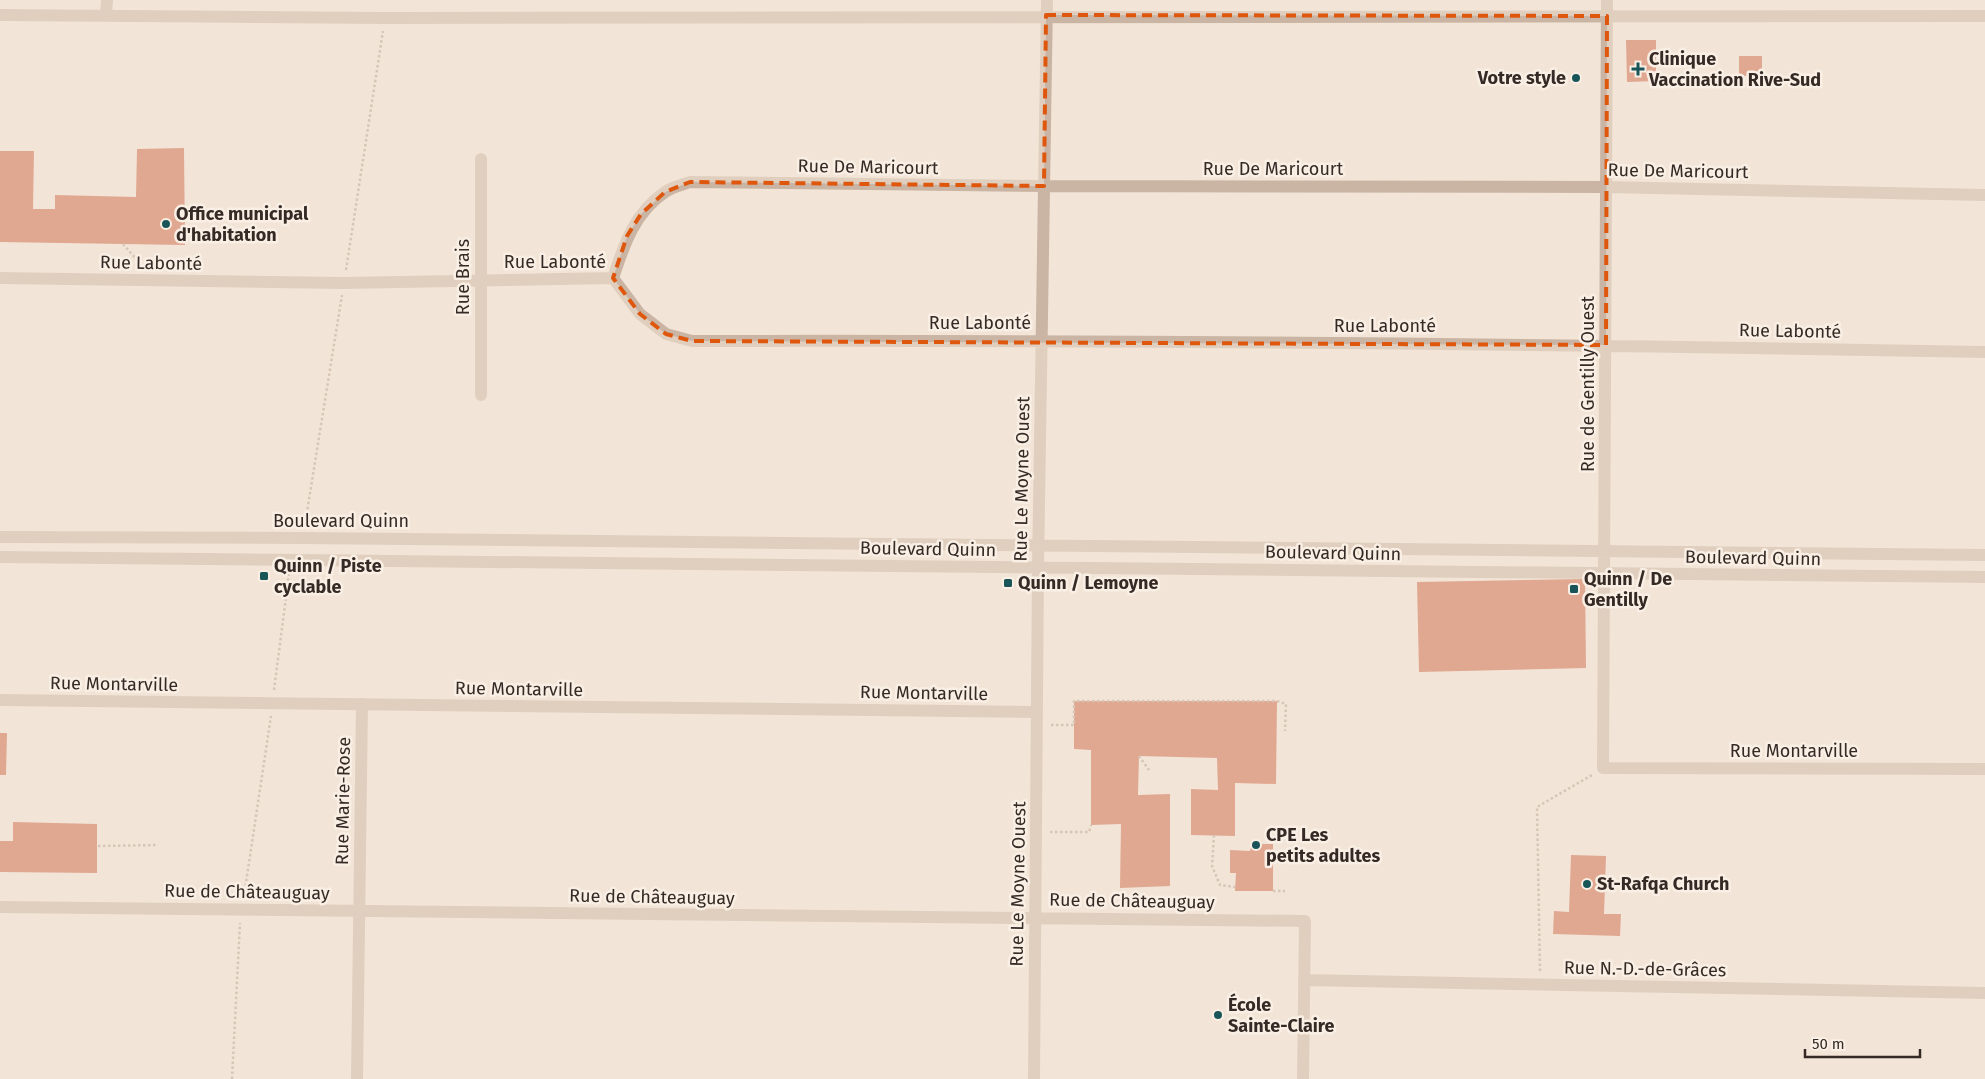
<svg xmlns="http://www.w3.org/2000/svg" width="1985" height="1079" viewBox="0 0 1985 1079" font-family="'Fira Sans',sans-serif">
	<rect width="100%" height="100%" fill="#f2e5d7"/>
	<!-- building -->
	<path fill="#cb5c3c" d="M1626 40H1656V81L1627 82Z
		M1739 56H1762V76H1739Z
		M184 148 185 245 0 242V151H34L33 209H55V195L136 197 137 149Z
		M1585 579 1586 668 1419 672 1417 582Z
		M1074 701H1277L1276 784 1235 783V836L1191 835V789L1218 790 1217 758 1139 756 1138 795 1170 794V886L1120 888 1121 824 1091 825V750L1074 749Z
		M0 733H7L6 775H0Z
		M13 822 97 824V873L0 872V841H13Z
		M1252 844H1273V891H1235L1236 873H1230V850L1250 851Z
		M1571 855 1606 856 1604 914H1621L1620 936 1553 934 1554 911 1569 912Z"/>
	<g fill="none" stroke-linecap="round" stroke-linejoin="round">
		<!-- path -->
		<path stroke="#b69e8d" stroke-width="2.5" stroke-dasharray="2.5 2.5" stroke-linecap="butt" d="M123 244 137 260V266
			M346 270 383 31
			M305 524 342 295
			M274 690 289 574
			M1051 725H1074V701H1277L1286 704 1285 731
			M1139 756 1149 770
			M1050 832H1089L1091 825
			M1214 835 1212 866 1220 885 1235 887
			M98 846 158 845
			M1273 891H1285
			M244 896 271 716
			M1540 971 1537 807 1592 775
			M232 1079 240 923"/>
		<!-- minor -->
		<path stroke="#cab4a3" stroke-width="12" d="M1607 0 1603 768 1985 769
			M0 15 385 18 1985 16
			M106 15 107 0
			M0 278 344 283 613 278
			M613 278C624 245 634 213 665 192 672 187 682 185 690 182L1044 186 1605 187 1985 195
			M613 278 640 314 666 334 692 341C1123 340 1554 344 1985 352
			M481 395V159
			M0 537 301 538 1985 555
			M0 557 1985 577
			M0 700 1037 712
			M0 907 1305 921 1303 1079
			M1304 980 1985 993
			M357 1079 362 704
			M1034 1079 1038 568 1047 0"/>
	</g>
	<!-- marked area -->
	<path d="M0 0H1985V1079H0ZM1046 15 1607 16 1606 345 692 341 666 334 640 314 613 278 627 236 641 214 665 192 690 182 1044 186Z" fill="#f2e5d7" fill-opacity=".55" fill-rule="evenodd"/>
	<path fill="none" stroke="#df570d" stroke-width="4" stroke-dasharray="10 6" stroke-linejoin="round" d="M1046 15 1607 16 1606 345 692 341 666 334 640 314 613 278 627 236 641 214 665 192 690 182 1044 186Z"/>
	<!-- markers -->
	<g fill="#195558" stroke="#faefe4" stroke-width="2">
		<path d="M1635.5 61.5h5v5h5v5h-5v5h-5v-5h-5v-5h5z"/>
		<circle cx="1576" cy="78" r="5"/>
		<circle cx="166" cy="224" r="5"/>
		<rect x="259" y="571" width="10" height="10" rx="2.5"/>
		<rect x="1003" y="578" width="10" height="10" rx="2.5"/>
		<rect x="1569" y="584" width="10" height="10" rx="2.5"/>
		<circle cx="1256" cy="845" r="5"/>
		<circle cx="1587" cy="884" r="5"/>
		<circle cx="1218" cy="1015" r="5"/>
	</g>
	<g text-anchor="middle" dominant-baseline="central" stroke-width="5" stroke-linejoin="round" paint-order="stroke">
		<!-- poi labels -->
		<g font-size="18" font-weight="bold" fill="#352a25" stroke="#faefe4" text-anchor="start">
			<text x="1649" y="59">Clinique<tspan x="1649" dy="21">Vaccination Rive-Sud</tspan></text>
			<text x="1566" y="78" text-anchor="end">Votre style</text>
			<text x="176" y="214">Office municipal<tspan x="176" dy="21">d'habitation</tspan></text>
			<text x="274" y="566">Quinn / Piste<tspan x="274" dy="21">cyclable</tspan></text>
			<text x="1584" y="579">Quinn / De<tspan x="1584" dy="21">Gentilly</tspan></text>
			<text x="1018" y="583">Quinn / Lemoyne</text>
			<text x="1266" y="835">CPE Les<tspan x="1266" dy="21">petits adultes</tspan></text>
			<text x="1597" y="884">St-Rafqa Church</text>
			<text x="1228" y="1005">École<tspan x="1228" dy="21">Sainte-Claire</tspan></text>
		</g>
		<!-- street labels -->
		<g font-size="18" fill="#352a25" stroke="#faefe4">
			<text transform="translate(868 167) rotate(1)">Rue De Maricourt</text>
			<text x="1273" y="169">Rue De Maricourt</text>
			<text transform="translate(1678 171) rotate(1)">Rue De Maricourt</text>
			<text x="555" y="262">Rue Labonté</text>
			<text transform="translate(151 263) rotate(1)">Rue Labonté</text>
			<text transform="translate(463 277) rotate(-90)">Rue Brais</text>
			<text x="980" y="323">Rue Labonté</text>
			<text x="1385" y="326">Rue Labonté</text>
			<text transform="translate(1790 331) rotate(1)">Rue Labonté</text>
			<text transform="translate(1588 384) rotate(-90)">Rue de Gentilly Ouest</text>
			<text transform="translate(1022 479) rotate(-89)">Rue Le Moyne Ouest</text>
			<text x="341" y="521">Boulevard Quinn</text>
			<text transform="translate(928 549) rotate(1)">Boulevard Quinn</text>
			<text transform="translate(1333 553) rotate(1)">Boulevard Quinn</text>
			<text transform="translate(1753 558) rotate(1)">Boulevard Quinn</text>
			<text transform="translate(114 684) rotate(1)">Rue Montarville</text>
			<text transform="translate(519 689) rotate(1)">Rue Montarville</text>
			<text transform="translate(924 693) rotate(1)">Rue Montarville</text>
			<text x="1794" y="751">Rue Montarville</text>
			<text transform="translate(343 801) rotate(-89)">Rue Marie-Rose</text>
			<text transform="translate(1018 884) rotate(-89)">Rue Le Moyne Ouest</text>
			<text transform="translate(247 892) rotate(1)">Rue de Châteauguay</text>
			<text transform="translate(652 897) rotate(1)">Rue de Châteauguay</text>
			<text transform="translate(1132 901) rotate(1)">Rue de Châteauguay</text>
			<text transform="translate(1645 969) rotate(1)">Rue N.-D.-de-Grâces</text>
		</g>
	</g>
	<!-- scale -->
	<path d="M1805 1049v8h115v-8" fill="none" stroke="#352a25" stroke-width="2.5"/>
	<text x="1812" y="1049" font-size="15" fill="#352a25" stroke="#faefe4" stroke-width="4" paint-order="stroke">50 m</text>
</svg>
